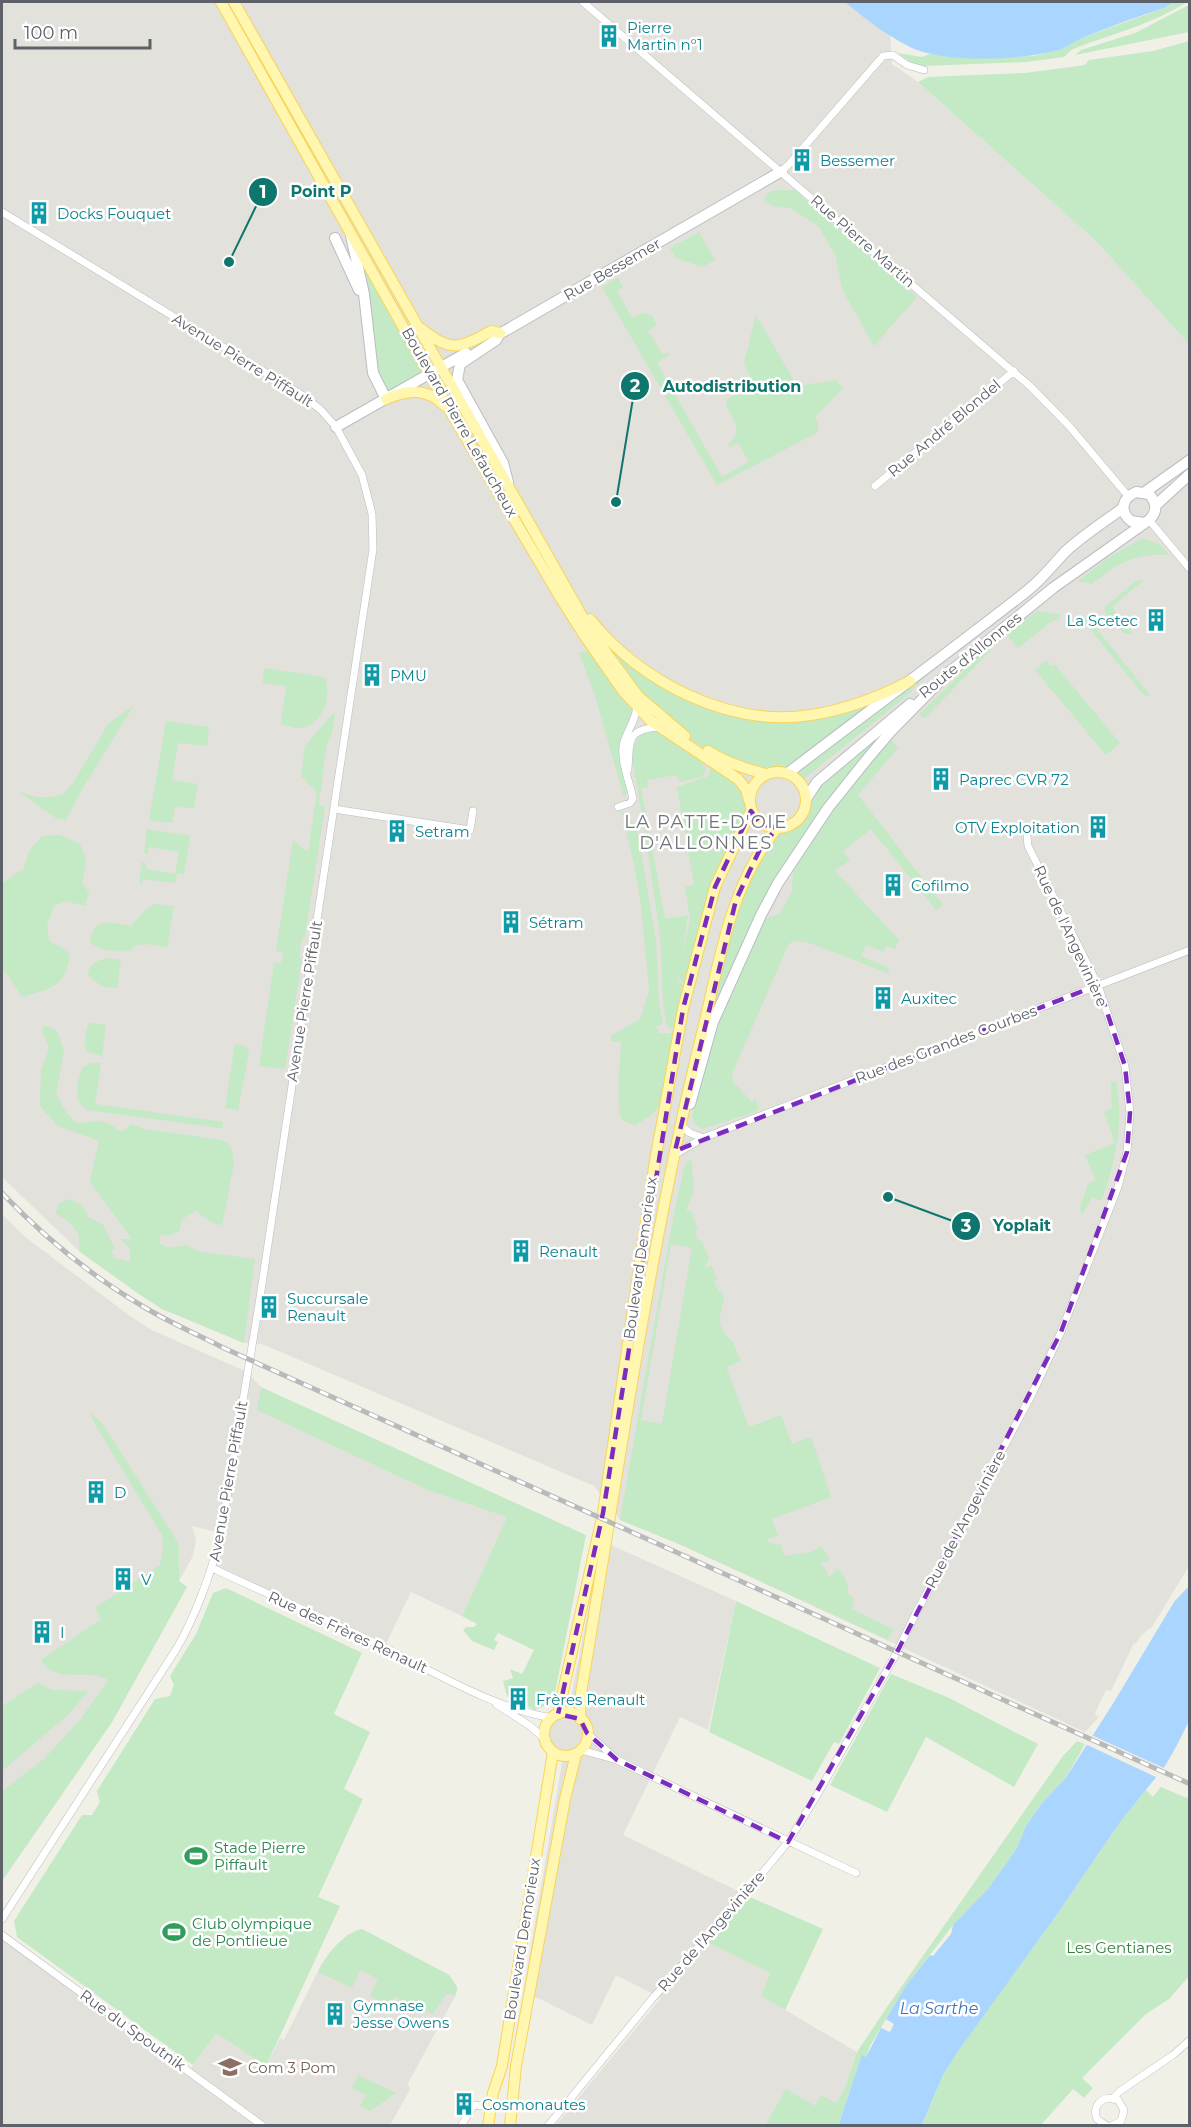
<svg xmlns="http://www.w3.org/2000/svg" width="1191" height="2127" viewBox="0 0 1191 2127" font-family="Montserrat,sans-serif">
	<rect width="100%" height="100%" fill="#f1f0e7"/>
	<!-- industrial -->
	<path fill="#e2e1db" d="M2 2H845L890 34 892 64 918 82 1096 241 1189 344V1566L1152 1627 1141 1635 1136 1644 1134 1643 1111 1691 1106 1690 1096 1711 1095 1715 1099 1717 1085 1732 679 1544 620 1520 594 1486 262 1344 244 1343 162 1309 136 1292 79 1251 2 1177Z
		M2 1214 24 1236 130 1316 152 1330 247 1372 261 1387 507 1517 462 1616 411 1592 384 1648 212 1568 221 1533 192 1526 196 1540 193 1556 179 1581 187 1587 112 1722 2 1881Z
		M602 1541 736 1601 708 1730 680 1717 623 1835 750 1897 710 1943 770 1973 761 1996 857 2052 844 2090 836 2103 827 2125H556L661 1998 616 1975 592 2025 540 1999 523 1994 563 1757 553 1752 547 1746 544 1732 549 1720 558 1714 568 1712Z
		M362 1929 449 1975 457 1987 456 1995 408 2083 410 2090 390 2125H2V1935L189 2071 216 2033 266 2066 280 2038 284 2040 321 1965 329 1954 347 1935Z"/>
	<!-- green -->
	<path fill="#c3e9c5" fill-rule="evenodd" d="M1174 2H1187C1151 25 1111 34 1071 50L1064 57 1026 62 924 66 912 63 898 53 922 57 930 54 988 58 1033 56 1050 52 1065 48 1079 39 1164 8Z
		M1189 5V32L1075 55 1081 50 1135 33Z
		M1189 41H1190L1189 344 1096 241 918 82 928 77 1025 73 1085 65 1089 60 1153 51Z
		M779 190H795L917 297 874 346 842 289 836 257 819 227 791 208 772 206 763 198 770 191Z
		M348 224 430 373 386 399 379 388Z
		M699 232 715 260 702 267 676 258 670 248Z
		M618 278 623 287 617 291 632 318 642 313 652 316 657 325 648 330 663 355 668 353 669 355 657 363 722 477 749 462 738 443 730 447 728 444C744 432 734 420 726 406L728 399 753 385 744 363 756 315 797 386 836 380 843 388 815 417 818 423V432L717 485 602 287Z
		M1143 538 1160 544 1169 555C1134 553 1118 563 1092 584L1078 581 1109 557Z
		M1144 580 1112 607 1133 634 1123 633 1105 612 1104 608 1136 581Z
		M1037 611 1060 614V617L1058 620H1053L1018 648 1007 635Z
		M586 613 606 639 667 685 743 713 809 715 924 677 910 693 800 782 788 773 777 771 766 774 717 757 675 729 638 696Z
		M1087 617 1150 695 1145 696 1142 693 1083 620Z
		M990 646 991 650 924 719 919 714Z
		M587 651 595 656 632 706 633 711 622 768 627 792 624 798 595 696 579 653Z
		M1047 660 1051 666 1055 665 1120 743 1106 755 1035 670Z
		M264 668 319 676 326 679C331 700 321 730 295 728 290 727 285 725 281 724L286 686 263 683Z
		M950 671 891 731 778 883 708 1038 715 981 736 900 777 828C799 827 801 816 806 799 808 794 814 787 817 782Z
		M134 705 84 786 66 820 56 818 18 791 36 797H53L63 794 73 783 108 724Z
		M333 713H335L332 733 326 747 319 805 325 807 305 936 302 939 299 955 302 959 285 1069 259 1066 274 963H281L283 952 276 951 293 840 308 852 317 792 301 776 305 746Z
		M166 721 209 727 207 746 178 743 172 780 198 784 194 809 175 806 172 823 149 820Z
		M656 731C673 742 693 751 706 767L704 776 680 782 676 775 647 780 648 787 641 788 665 919 688 915 682 955 690 919 685 887 694 885 677 787 709 776 711 767 706 761C734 777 742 778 751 811L715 887 689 985 682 982 678 974 679 981 686 987 676 1030 668 1028C659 998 664 968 660 937 652 875 642 813 631 751L641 734Z
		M891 740 898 748 858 795 943 905 936 910 871 829 843 851 850 860 835 871 899 940 895 949 887 946 884 952 866 945 861 956 889 968 888 973 807 942 793 941 788 945 732 1074 733 1082 752 1102 755 1099 759 1108 755 1112 702 1129 694 1123 692 1117 701 1081 721 1013 763 920 779 914 792 892 793 872 826 821 871 762Z
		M621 810 637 828 656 941 659 1004 663 1024 656 1026 659 1033H678L666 1097 652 1115 635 1125C630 1124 625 1122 622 1119 615 1109 621 1056 621 1042L611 1041V1036L640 1019 649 991 641 906 634 864Z
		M147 829 190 836 184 874H177L175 883 143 879 142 884 139 883 142 862 146 863V869L175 874 179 852 149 847 148 854 144 853Z
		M60 835 80 844 86 860 82 884 89 892 85 906 66 901 54 906 47 925 49 941 61 947 70 955C65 988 51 988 22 997L10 978 2 969V884L24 868 29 851 42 836Z
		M155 904 174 906 167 948C158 946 147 943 138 945 133 946 132 951 126 951 115 953 97 949 90 942 94 916 111 923 131 926L147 908Z
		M107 958 121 960 117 988 103 987 88 976C88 964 97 961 107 958Z
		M91 1023 106 1025 102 1056 87 1052C83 1042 85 1034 88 1025Z
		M45 1025 57 1031 64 1050 56 1094 66 1112 77 1123 104 1121 122 1132 131 1124 145 1129 222 1140 227 1143 232 1149 234 1163 222 1225 212 1223 196 1211 182 1219 179 1232 167 1236 161 1234 159 1243 168 1248 186 1245 201 1252 255 1259 244 1343 162 1309 136 1292 79 1251C82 1228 72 1224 55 1213L59 1203 70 1199 83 1206 88 1217 103 1225 115 1249 111 1250 114 1258 130 1262V1248L120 1239H132L90 1182 99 1141 58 1126 40 1106 41 1070 49 1049 42 1030Z
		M235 1043 247 1047 249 1052 238 1110 225 1108Z
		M92 1063H101L95 1104 223 1122 222 1128 87 1110C72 1101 77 1081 83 1067Z
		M1116 1081C1124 1122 1116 1162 1101 1201L1092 1197 1082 1215 1080 1209 1088 1184 1096 1180 1085 1155 1115 1143 1104 1112 1112 1109 1111 1083Z
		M691 1159 694 1190 686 1211 691 1210 698 1230 695 1231 698 1241 702 1240 709 1259 704 1268 712 1266 717 1280 714 1281 718 1291H721L724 1298 719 1321 723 1332 732 1341 741 1361 726 1367 749 1427 781 1415 792 1444 811 1437 831 1497 772 1519 778 1536 766 1539 770 1543 781 1545 784 1556 811 1552 821 1546 829 1558 828 1561 819 1562 828 1573V1578L838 1569C846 1577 848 1583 848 1594L854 1598 852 1609 894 1630 887 1639 679 1544 620 1520 674 1213 685 1165ZM671 1244 692 1248 662 1424 641 1420Z
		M261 1387 586 1535 554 1698 547 1705 535 1710 507 1696 503 1681 513 1678 510 1669 522 1674 534 1650 498 1633 494 1640 498 1642 494 1650 472 1641 463 1630 466 1627H474L477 1624 462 1616 507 1517 428 1490 257 1410Z
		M89 1412 102 1423 179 1544V1581L187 1587 112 1722 2 1881V1791L44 1759 80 1720 108 1680C86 1667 57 1686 41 1660L101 1619 95 1608 160 1565 163 1550 162 1535 96 1426Z
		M226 1588 362 1653 334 1714 370 1732 344 1789 363 1799 318 1897 340 1906 266 2066 216 2033 193 2065 17 1937 14 1921 82 1815H92L100 1802 97 1791 155 1699 170 1696 174 1685 170 1676 196 1634 213 1593Z
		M736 1601 880 1668 839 1744 834 1742 812 1781 709 1732Z
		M891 1674 947 1697 1038 1744 1014 1787 926 1737 887 1812 830 1785Z
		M38 1683 52 1690 88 1691 71 1712 2 1771V1706Z
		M1077 1741 1085 1744 1065 1779 1042 1803 1026 1826 1017 1848 988 1889 953 1925 905 1987 870 2046 866 2057 862 2056 838 2125 765 2126 786 2089 815 2106 821 2095 836 2103 844 2090 857 2052 885 2010 1063 1756Z
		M1161 1787 1189 1799V1976L1169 1999 1146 2014 1082 2078 1093 2088 1084 2098 1073 2089 1041 2125 922 2126 943 2075 957 2051 1056 1916 1118 1825 1146 1790 1153 1797Z
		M750 1897 823 1929 785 2010 761 1996 770 1973 709 1943Z
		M362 1929 449 1975 457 1987 456 1995 446 1994 433 2014 395 1997 391 2004 384 2003 370 1996 378 1979 360 1970 352 1988 318 1972C326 1954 343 1934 362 1929Z
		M358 2075 396 2093 370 2111 360 2106 366 2095 352 2088Z"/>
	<!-- water -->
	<path fill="#aad5ff" d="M845 2H1174L1164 8C1136 17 1109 27 1082 38 1075 41 1069 46 1062 49 1027 60 951 63 917 50 894 41 864 18 845 2Z
		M1189 1586V1721L1176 1747 1165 1766 1118 1825 1056 1916 958 2051 943 2075 922 2125 838 2126 862 2055 866 2057 881 2028 890 2032 894 2024 886 2019 905 1987 930 1955 933 1956 951 1934 953 1925 988 1889 1017 1848 1026 1826 1042 1803 1065 1779 1114 1702 1174 1602Z"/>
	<!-- pier -->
	<path fill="#f1f0e7" d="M1089 1734 1166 1769 1158 1778 1083 1743Z"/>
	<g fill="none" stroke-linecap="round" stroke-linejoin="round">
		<!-- street casing -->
		<g stroke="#babcc1" stroke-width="8">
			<path id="street" d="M583 2 1031 387 1070 427 1128 496
				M782 171 790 163 883 56 893 55 907 65 924 70
				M2 212 302 395 321 410 336 427 362 475 372 514 373 549 259 1304 220 1539C209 1578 197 1613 177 1648L2 1919
				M875 486 1014 371
				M1149 520 1190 569
				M628 769C630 741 626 730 658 727
				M618 807 630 803 633 799C630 783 619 757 624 742 628 729 636 720 637 706
				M334 809 470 830 473 811
				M680 1125 690 1133 703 1138
				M679 1152 703 1138 1190 950
				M212 1568C267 1594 324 1618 379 1645 435 1672 490 1707 552 1718
				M496 1704 530 1726 544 1738
				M587 1733 615 1758
				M581 1750 617 1760 856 1873
				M2 1935 263 2126
				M1113 2098 1120 2091 1173 2055 1190 2040
				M461 2126 474 2105 481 2106
				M548 2126 652 1999 736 1905 788 1842 816 1797 896 1654 915 1615 1034 1390 1061 1332 1118 1187 1127 1152 1130 1113 1125 1066 1098 985 1028 846 1027 836
				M1107 2126 1097 2119C1093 2109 1097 2101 1108 2098L1118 2100 1124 2110 1121 2121 1111 2126"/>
		</g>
		<!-- secondary casing -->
		<g stroke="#babdc3" stroke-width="12">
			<path id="secondary" d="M351 236 364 294 373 373 386 399
				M335 238 359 290
				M503 332 782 171
				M500 333 496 340 460 364 457 380 503 463 508 482
				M336 427 466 353
				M1145 492 1190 460
				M1156 505 1190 474
				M945 676 1053 588 1149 520C1158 512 1157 503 1149 494L1136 492C1122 498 1119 511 1131 521L1144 523
				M788 773C867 712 948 653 1027 591 1042 579 1052 566 1065 552 1082 536 1104 522 1123 508
				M806 799 817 782 910 704
				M690 1104 713 1022 761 915 778 883 828 808 868 758 891 731 950 671"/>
		</g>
		<!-- primary casing -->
		<g stroke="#f8d45a" stroke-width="12">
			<path id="primary" d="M221 2 453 416 560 597 586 638 623 691 651 721 738 779 746 789 749 800
				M234 2 591 632 638 696 685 736
				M422 329C451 354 462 347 491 331L500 333
				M386 399C408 389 428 388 445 406
				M590 619C639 681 729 728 811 715 845 710 879 697 910 681
				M708 751C726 763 746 769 766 774
				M750 800a28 28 0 1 1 56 0a28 28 0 1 1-56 0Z
				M544 1734a22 22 0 1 1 44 0a22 22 0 1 1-44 0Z
				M558 1714 603 1513 655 1161 683 1009 715 887 751 811
				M580 1719 581 1693C619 1470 649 1245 704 1025 720 958 731 883 777 828
				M488 2126 493 2093 502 2066 553 1752
				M510 2126 516 2066 565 1799 576 1754"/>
		</g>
		<!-- street -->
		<use href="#street" stroke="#fff" stroke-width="7"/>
		<!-- secondary -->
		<use href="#secondary" stroke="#fff" stroke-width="10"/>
		<!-- primary -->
		<use href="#primary" stroke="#fff6af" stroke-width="10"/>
		<!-- rail casing -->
		<g stroke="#b8b9b9" stroke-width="5">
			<path id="rail" d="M2 1193C44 1237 91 1276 144 1307 170 1323 199 1335 226 1349L1190 1784"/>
		</g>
		<!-- rail -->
		<use href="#rail" stroke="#fff" stroke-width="3" stroke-dasharray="9" stroke-linecap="butt"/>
	</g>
	<!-- marked area -->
	<path fill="none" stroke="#7b2cbf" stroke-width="4.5" stroke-dasharray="12 8" stroke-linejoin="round" d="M751 811 761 824 777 828 761 847 736 900 675 1151 1098 985 1125 1066 1130 1113 1127 1152 1061 1332 896 1654 788 1842 617 1760 587 1733 580 1719 558 1714 603 1513 683 1009 715 887Z"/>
	<!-- icons -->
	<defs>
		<g id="building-bare" transform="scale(1.8)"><path d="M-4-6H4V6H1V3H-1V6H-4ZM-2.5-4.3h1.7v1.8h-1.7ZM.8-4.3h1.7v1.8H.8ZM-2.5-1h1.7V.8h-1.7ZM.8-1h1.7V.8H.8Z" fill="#0f9aa8" stroke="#fff" stroke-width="2.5" paint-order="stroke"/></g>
		<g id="stadium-bare" transform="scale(1.8)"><path d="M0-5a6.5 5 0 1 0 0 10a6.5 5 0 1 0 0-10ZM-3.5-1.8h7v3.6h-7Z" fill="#2e9e5b" stroke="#fff" stroke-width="2.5" paint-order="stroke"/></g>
		<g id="school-bare" transform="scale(1.8)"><path d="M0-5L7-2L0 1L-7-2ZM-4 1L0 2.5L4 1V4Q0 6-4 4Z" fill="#8d6e63" stroke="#fff" stroke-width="2.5" paint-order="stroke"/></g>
	</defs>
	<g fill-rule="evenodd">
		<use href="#building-bare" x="609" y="36"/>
		<use href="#building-bare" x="802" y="160"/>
		<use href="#building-bare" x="39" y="213"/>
		<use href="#building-bare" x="1156" y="620"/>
		<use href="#building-bare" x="372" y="675"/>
		<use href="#building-bare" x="941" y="779"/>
		<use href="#building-bare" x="1098" y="827"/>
		<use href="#building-bare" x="397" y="831"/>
		<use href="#building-bare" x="893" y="885"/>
		<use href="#building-bare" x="511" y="922"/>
		<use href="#building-bare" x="883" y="998"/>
		<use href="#building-bare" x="521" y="1251"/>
		<use href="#building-bare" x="269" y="1307"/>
		<use href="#building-bare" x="96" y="1492"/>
		<use href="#building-bare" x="123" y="1579"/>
		<use href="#building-bare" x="42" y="1632"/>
		<use href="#building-bare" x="518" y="1699"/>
		<use href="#stadium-bare" x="196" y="1856"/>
		<use href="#stadium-bare" x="174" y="1932"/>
		<use href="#building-bare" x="335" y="2014"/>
		<use href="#school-bare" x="230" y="2067"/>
		<use href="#building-bare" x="464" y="2104"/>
	</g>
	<g text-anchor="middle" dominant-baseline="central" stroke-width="5" stroke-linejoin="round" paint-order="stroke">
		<!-- culture labels -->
		<g font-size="15" fill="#0d838f" stroke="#fff" text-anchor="start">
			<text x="627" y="27">Pierre<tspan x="627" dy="17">Martin n°1</tspan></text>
			<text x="820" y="160">Bessemer</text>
			<text x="57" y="213">Docks Fouquet</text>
			<text x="1138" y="620" text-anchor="end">La Scetec</text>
			<text x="390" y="675">PMU</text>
			<text x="959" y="779">Paprec CVR 72</text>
			<text x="1080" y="827" text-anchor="end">OTV Exploitation</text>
			<text x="415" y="831">Setram</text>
			<text x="911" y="885">Cofilmo</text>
			<text x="529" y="922">Sétram</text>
			<text x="901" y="998">Auxitec</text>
			<text x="539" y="1251">Renault</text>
			<text x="287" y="1298">Succursale<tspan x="287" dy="17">Renault</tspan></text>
			<text x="114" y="1492">D</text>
			<text x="141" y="1579">V</text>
			<text x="60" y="1632">I</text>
			<text x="536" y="1699">Frères Renault</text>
			<text x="353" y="2005">Gymnase<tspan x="353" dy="17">Jesse Owens</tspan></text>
			<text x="482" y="2104">Cosmonautes</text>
		</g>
		<!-- street labels -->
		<g font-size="15" fill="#5e6268" stroke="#fff">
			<text transform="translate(863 241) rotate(41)">Rue Pierre Martin</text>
			<text transform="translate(612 269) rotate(-30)">Rue Bessemer</text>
			<text transform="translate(243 360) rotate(32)">Avenue Pierre Piffault</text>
			<text transform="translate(460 422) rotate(60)">Boulevard Pierre Lefaucheux</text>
			<text transform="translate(944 428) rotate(-40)">Rue André Blondel</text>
			<text transform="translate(970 655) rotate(-39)">Route d'Allonnes</text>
			<text transform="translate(1071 936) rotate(65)">Rue de l'Angevinière</text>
			<text transform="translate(304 1001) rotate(-81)">Avenue Pierre Piffault</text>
			<text transform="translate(946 1044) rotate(-21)">Rue des Grandes Courbes</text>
			<text transform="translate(640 1258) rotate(-82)">Boulevard Demorieux</text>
			<text transform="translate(228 1481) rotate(-80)">Avenue Pierre Piffault</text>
			<text transform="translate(965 1519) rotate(-62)">Rue de l'Angevinière</text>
			<text transform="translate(348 1632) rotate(25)">Rue des Frères Renault</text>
			<text transform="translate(711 1931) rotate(-49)">Rue de l'Angevinière</text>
			<text transform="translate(522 1939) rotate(-81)">Boulevard Demorieux</text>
			<text transform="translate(133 2030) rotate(36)">Rue du Spoutnik</text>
		</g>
		<!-- leisure labels -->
		<g font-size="15" fill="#27864d" stroke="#fff" text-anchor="start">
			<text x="214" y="1847">Stade Pierre<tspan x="214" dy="17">Piffault</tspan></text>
			<text x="192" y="1923">Club olympique<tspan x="192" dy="17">de Pontlieue</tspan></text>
		</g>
		<!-- park labels -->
		<g font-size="15" fill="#30843a" stroke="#fff">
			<text x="1119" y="1947">Les Gentianes</text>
		</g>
		<!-- education labels -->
		<g font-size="15" fill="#785e54" stroke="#fff" text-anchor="start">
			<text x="248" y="2067">Com 3 Pom</text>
		</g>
		<!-- water labels -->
		<g font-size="16" font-style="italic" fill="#4073b8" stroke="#fff">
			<text x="939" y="2008">La Sarthe</text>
		</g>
		<!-- quarter labels -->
		<g font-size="18" letter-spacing="1.5" fill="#6f747a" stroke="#fff">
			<text x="706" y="822">LA PATTE-D'OIE<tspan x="706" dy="21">D'ALLONNES</tspan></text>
		</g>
	</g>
	<!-- callouts -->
	<path fill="none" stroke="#0f766e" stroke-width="2" d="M229 262L263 192M616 502L635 386M888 1197L966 1226"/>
	<g fill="#0f766e" stroke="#fff" stroke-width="2">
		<circle cx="229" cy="262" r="6"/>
		<circle cx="616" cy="502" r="6"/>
		<circle cx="888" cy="1197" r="6"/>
		<circle cx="263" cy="192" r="15"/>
		<circle cx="635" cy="386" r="15"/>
		<circle cx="966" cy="1226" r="15"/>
	</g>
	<g font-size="18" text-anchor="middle" font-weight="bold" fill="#fff">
		<text x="263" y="198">1</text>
		<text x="635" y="392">2</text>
		<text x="966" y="1232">3</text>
	</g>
	<g font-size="16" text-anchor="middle" font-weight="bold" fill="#0f766e" stroke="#fff" stroke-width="5" stroke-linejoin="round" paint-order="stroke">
		<text x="321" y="197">Point P</text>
		<text x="732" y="392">Autodistribution</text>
		<text x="1022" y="1231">Yoplait</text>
	</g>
	<!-- border -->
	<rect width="1191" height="2127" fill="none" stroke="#5e6268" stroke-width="6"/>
	<!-- scale -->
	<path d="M15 39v9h135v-9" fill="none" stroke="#5e6268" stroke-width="3"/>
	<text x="24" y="39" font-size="18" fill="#5e6268" stroke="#ffffff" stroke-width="4.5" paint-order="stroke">100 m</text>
</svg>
